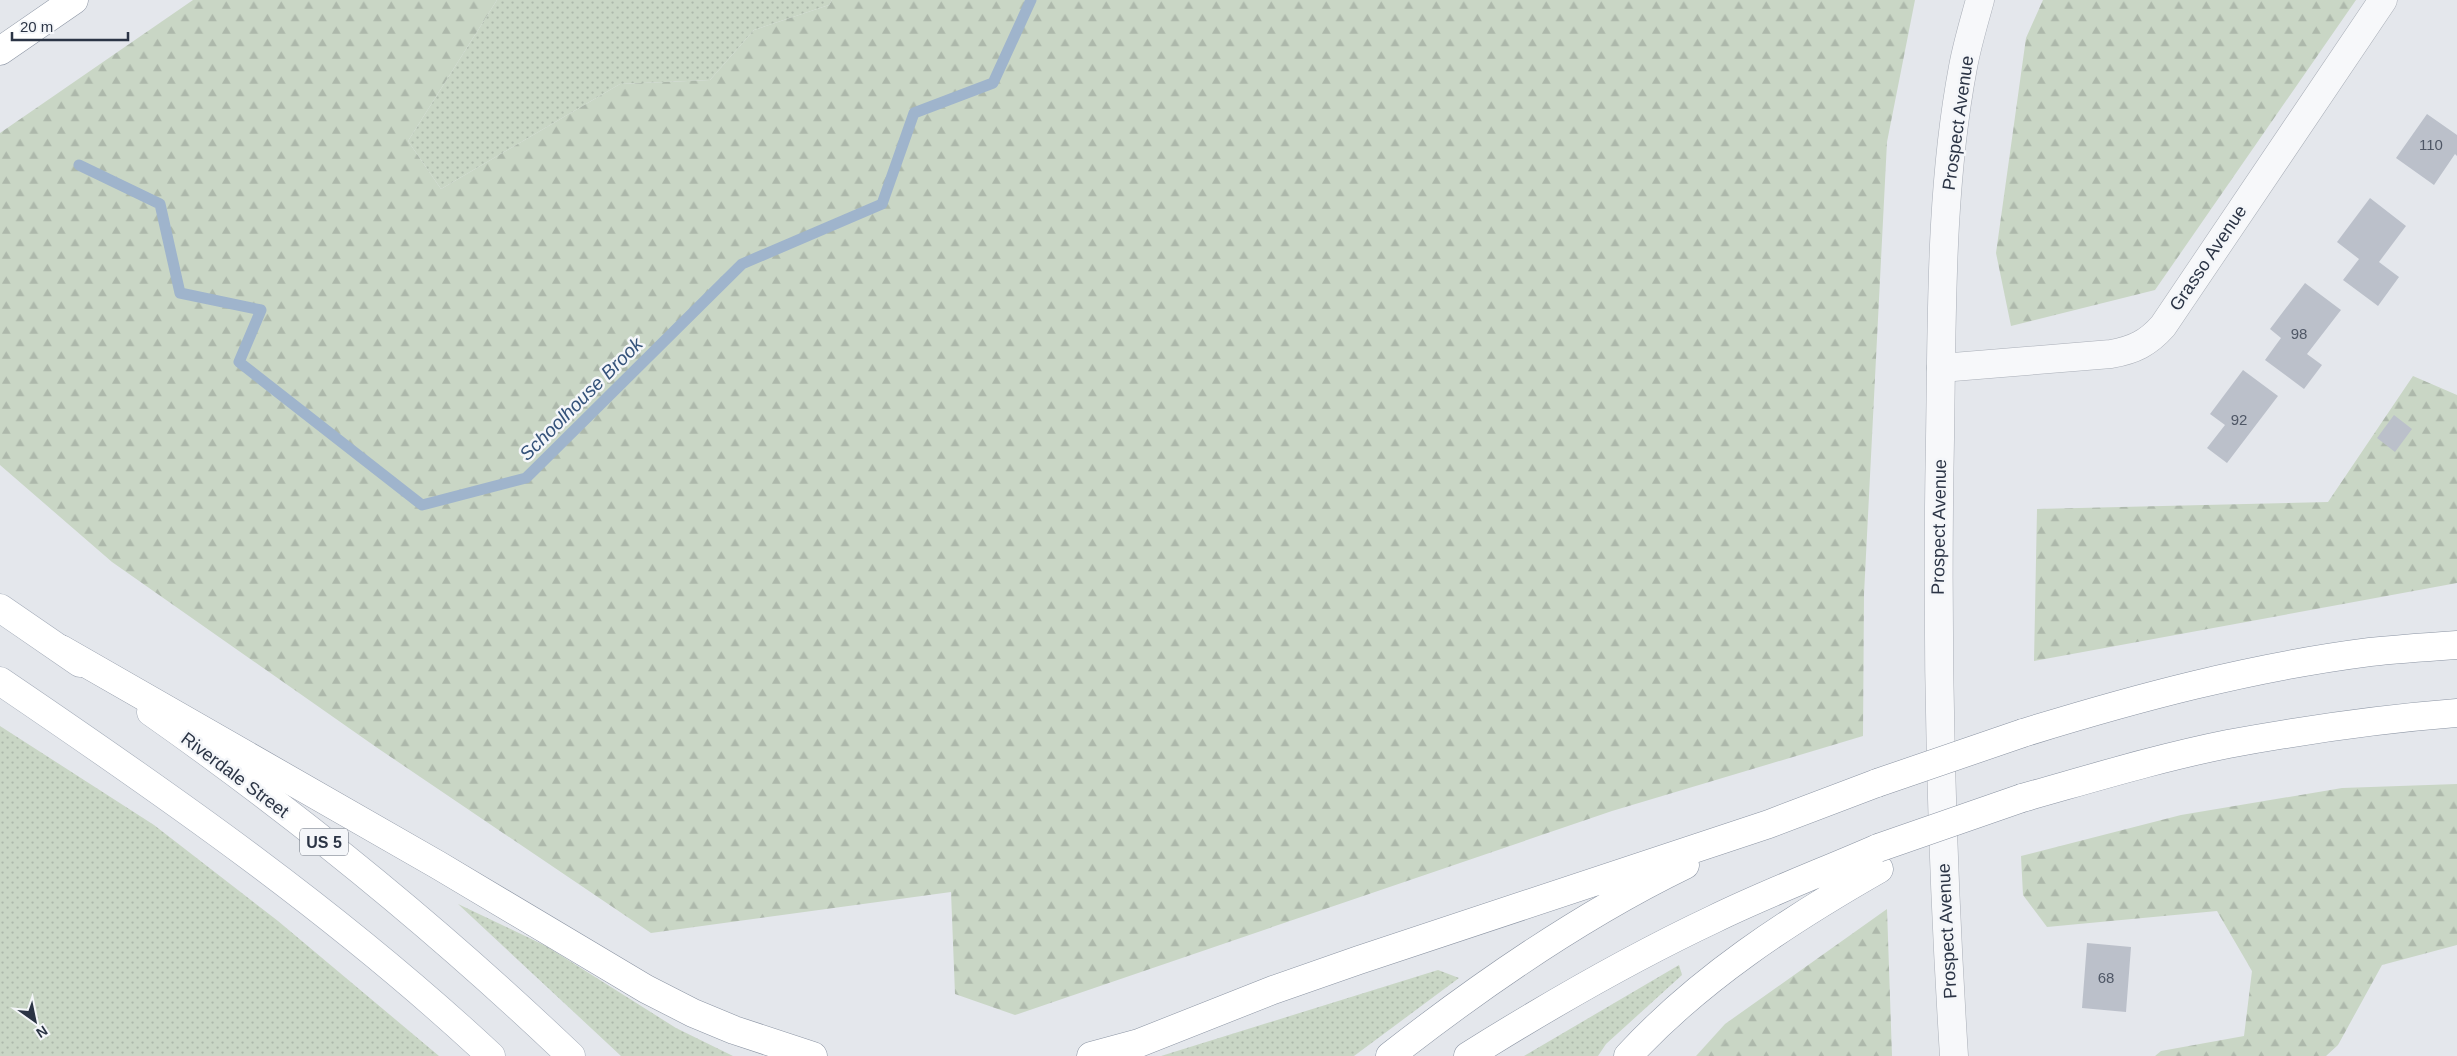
<svg xmlns="http://www.w3.org/2000/svg" width="2457" height="1056" viewBox="0 0 2457 1056" font-family="Helvetica,sans-serif">
	<defs>
		<pattern id="grass-dots" width="8" height="8" patternUnits="userSpaceOnUse" patternTransform="scale(1.25)"><rect width="8" height="8" fill="#c9d6c5"/><path d="M2 2h.1M6 6h.1" fill="none" stroke="#adb8ab" stroke-width="1.8" stroke-linecap="round"/></pattern>
		<pattern id="forest-firs" width="22" height="20" patternUnits="userSpaceOnUse" patternTransform="scale(1.25)"><rect width="22" height="20" fill="#c9d6c5"/><path d="M5 1l3.5 6h-7zM16 11l3.5 6h-7z" fill="#adb8ab"/></pattern>
	</defs>
	<rect width="100%" height="100%" fill="#e4e7ec"/>
	<!-- grass -->
	<path fill="url(#grass-dots)" d="M497 0H832L829 5 754 30 710 80 620 84 441 189 408 141Z
		M0 726 154 825 278 921 439 1056H0Z
		M458 904 546 946 676 1028 733 1056H621Z
		M1679 965 1682 975 1606 1044 1598 1056H1524Z
		M1438 970 1459 978 1354 1056H1161Z"/>
	<!-- forest -->
	<path fill="url(#forest-firs)" d="M193 0H497L408 141 441 189 620 84 710 80 754 30 829 5 832 0H1915L1887 142 1864 594 1863 736 1612 811 1015 1015 955 994 951 892 651 933 376 747 112 562 0 465V133Z
		M2043 0H2356L2155 290 2011 326 1996 253 2026 38Z
		M2413 376 2457 395V583L2034 661 2037 509 2328 502Z
		M2457 784V945L2382 965 2338 1045 2326 1056H2155L2161 1051 2244 1036 2252 971 2217 911 2047 927 2023 895 2021 856 2181 815 2342 788Z
		M1887 909 1892 1056H1696L1725 1024Z"/>
	<g fill="none" stroke-linecap="round" stroke-linejoin="round">
		<!-- stream -->
		<path stroke="#9fb4cc" stroke-width="11" d="M79 165 160 204 180 293 261 310 239 362 422 505 526 478 742 264 882 204 914 113 993 83 1031 0"/>
	</g>
	<!-- building -->
	<path fill="#bbc0ca" d="M2427 114 2457 135V156L2455 154 2434 185 2396 158Z
		M2370 198 2406 226 2379 262 2399 277 2378 306 2343 280 2359 259 2337 242Z
		M2305 283 2341 310 2307 354 2322 365 2304 389 2265 360 2281 338 2270 329Z
		M2243 370 2278 396 2227 463 2207 448 2225 425 2210 414Z
		M2394 415 2412 429 2395 452 2377 438Z
		M2087 943 2131 947 2126 1012 2082 1008Z"/>
	<g fill="none" stroke-linecap="round" stroke-linejoin="round">
		<!-- minor casing -->
		<g stroke="#a9aeb7" stroke-width="29">
			<path id="minor" d="M1941 368 2111 354C2134 350 2148 343 2163 326L2383 0"/>
		</g>
		<!-- tertiary casing -->
		<g stroke="#a9aeb7" stroke-width="29">
			<path id="tertiary" d="M1954 1056C1941 851 1936 644 1940 439 1942 315 1940 189 1963 67 1967 45 1974 22 1980 0"/>
		</g>
		<!-- primary casing -->
		<g stroke="#a3abb8" stroke-width="29">
			<path id="primary" d="M0 608 80 663
				M0 681C171 797 340 915 491 1056
				M151 712C299 816 440 931 571 1056"/>
		</g>
		<!-- motorway casing -->
		<g stroke="#8b94a3" stroke-width="29">
			<path id="motorway" d="M0 51 74 0
				M61 649 438 865 646 989 693 1013 734 1030 813 1056
				M2023 733C2136 698 2252 667 2370 652 2399 649 2428 647 2457 645
				M2022 798C2090 779 2158 758 2228 744 2304 730 2380 719 2457 713
				M1091 1056 1139 1043 1273 990 1359 960 1769 824 1877 783
				M1390 1056C1482 984 1580 916 1685 865
				M1468 1056C1548 1006 1629 959 1714 919 1767 893 1823 872 1878 848
				M1628 1056C1699 979 1788 921 1879 869"/>
		</g>
		<!-- minor -->
		<use href="#minor" stroke="#f7f8fa" stroke-width="28"/>
		<!-- tertiary -->
		<use href="#tertiary" stroke="#f7f8fa" stroke-width="28"/>
		<!-- primary -->
		<use href="#primary" stroke="#fff" stroke-width="28"/>
		<!-- motorway -->
		<use href="#motorway" stroke="#fff" stroke-width="28"/>
		<!-- motorway-bridge casing -->
		<g stroke="#8b94a3" stroke-width="29" stroke-linecap="butt">
			<path id="motorway-bridge" d="M1877 783 2023 733
				M1878 848 2022 798"/>
		</g>
		<!-- motorway-bridge -->
		<use href="#motorway-bridge" stroke="#fff" stroke-width="28"/>
	</g>
	<g text-anchor="middle" dominant-baseline="central" stroke-width="5" stroke-linejoin="round" paint-order="stroke">
		<!-- number labels -->
		<g font-size="15" fill="#4f5766">
			<text x="2431" y="144">110</text>
			<text x="2299" y="333">98</text>
			<text x="2239" y="419">92</text>
			<text x="2106" y="977">68</text>
		</g>
		<!-- shield labels -->
		<rect fill="#f4f6f9" stroke="#676e7b" stroke-width="1" x="300" y="828.5" width="48" height="27" rx="4"/>
		<g font-size="16" font-weight="bold" fill="#2b3445">
			<text x="324" y="842">US 5</text>
		</g>
		<!-- street labels -->
		<g font-size="18" fill="#2b3445" stroke="#f4f6f9">
			<text transform="translate(1958 123) rotate(-82)">Prospect Avenue</text>
			<text transform="translate(2208 258) rotate(-56)">Grasso Avenue</text>
			<text transform="translate(1939 527) rotate(-89)">Prospect Avenue</text>
			<text transform="translate(235 775) rotate(37)">Riverdale Street</text>
			<text transform="translate(1947 931) rotate(-93)">Prospect Avenue</text>
		</g>
		<!-- water labels -->
		<g font-size="19" font-style="italic" fill="#34527a" stroke="#f4f6f9">
			<text transform="translate(581 399) rotate(-45)">Schoolhouse Brook</text>
		</g>
	</g>
	<!-- north arrow -->
	<g transform="translate(35 1021) rotate(147)" stroke="#f4f6f9" stroke-width="4" paint-order="stroke">
	<path d="M0-4L9 19L0 12L-9 19Z" fill="#2b3445"/>
	<text y="-8" font-size="14" font-weight="bold" text-anchor="middle" fill="#2b3445">N</text>
	</g>
	<!-- scale -->
	<path d="M12 32v8h116v-8" fill="none" stroke="#2b3445" stroke-width="2.5"/>
	<text x="20" y="32" font-size="15" fill="#2b3445" stroke="#f4f6f9" stroke-width="4" paint-order="stroke">20 m</text>
</svg>
